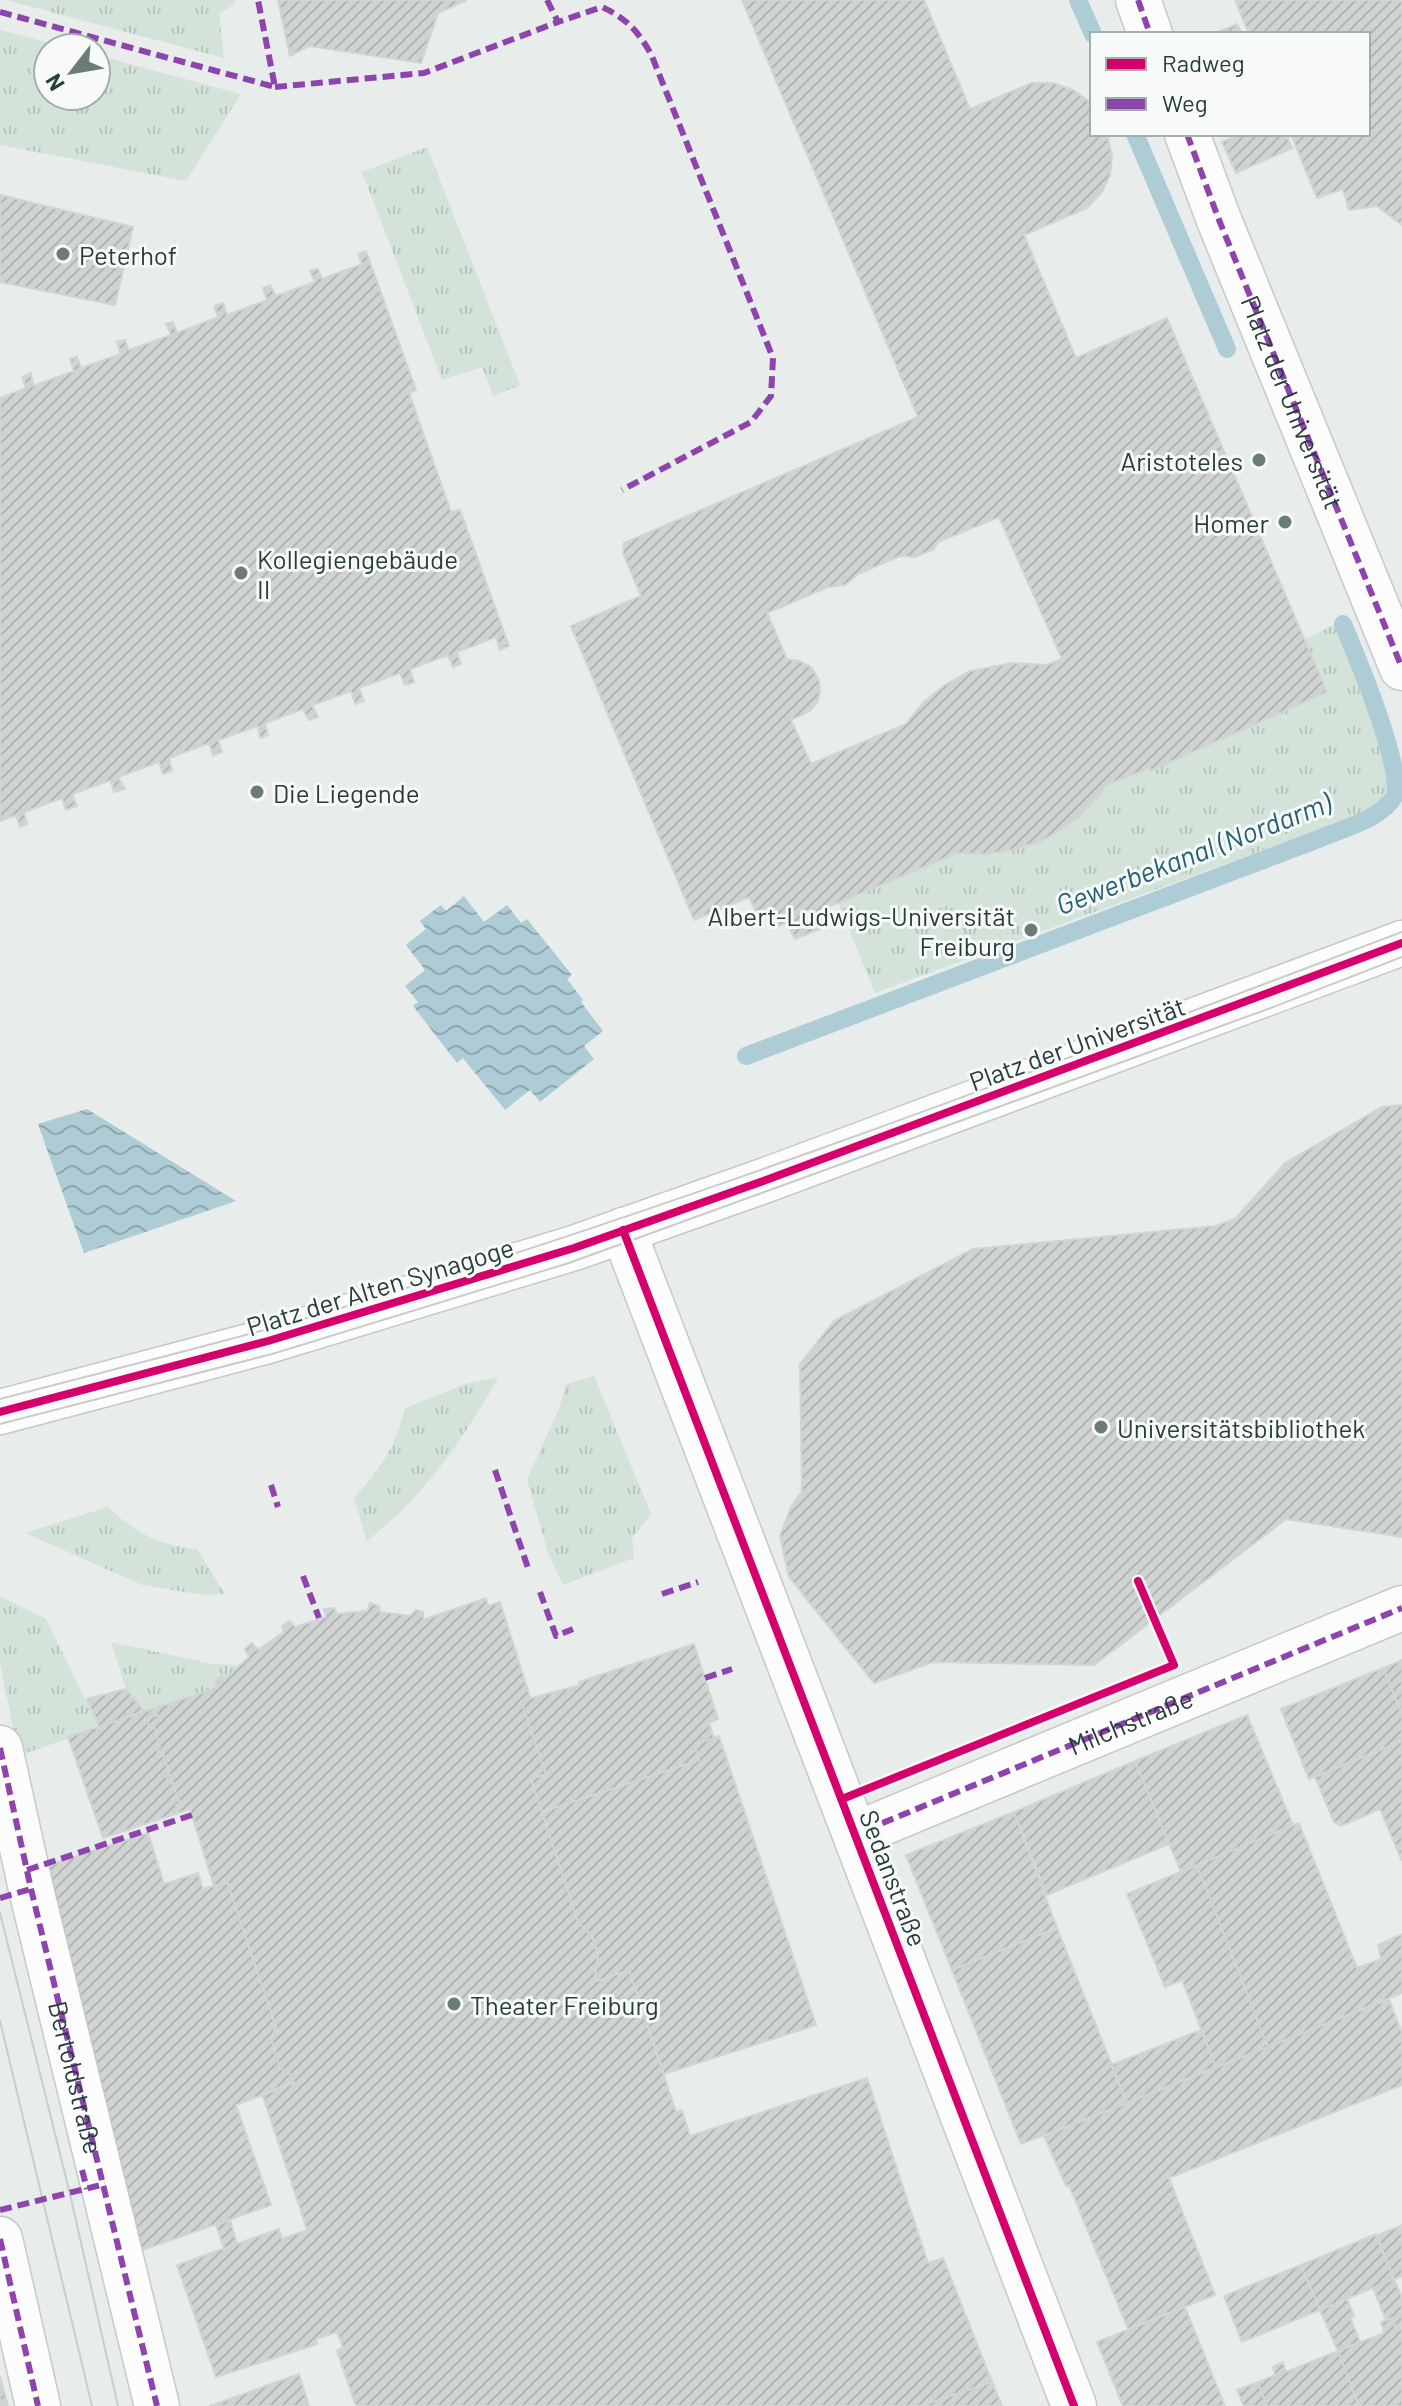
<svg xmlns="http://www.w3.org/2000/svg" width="1402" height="2406" viewBox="0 0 1402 2406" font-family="Barlow,sans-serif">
	<defs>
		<pattern id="grass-tufts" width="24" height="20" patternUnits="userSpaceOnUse" patternTransform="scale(2)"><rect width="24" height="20" fill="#d3e3da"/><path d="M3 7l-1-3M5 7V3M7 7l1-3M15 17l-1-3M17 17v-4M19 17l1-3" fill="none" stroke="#b5c4bc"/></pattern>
		<pattern id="water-waves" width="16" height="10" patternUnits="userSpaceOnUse" patternTransform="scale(2)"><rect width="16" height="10" fill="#aeccd6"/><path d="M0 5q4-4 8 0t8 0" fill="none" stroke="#8ea7af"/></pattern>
		<pattern id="building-hatch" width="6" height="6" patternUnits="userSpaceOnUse" patternTransform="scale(2)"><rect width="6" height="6" fill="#cfd3d2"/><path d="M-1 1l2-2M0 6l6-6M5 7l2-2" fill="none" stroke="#b2b6b5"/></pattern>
	</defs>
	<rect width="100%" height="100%" fill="#e8ecea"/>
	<!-- grass -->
	<path fill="url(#grass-tufts)" d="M6 0H234L235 4 219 14 224 58Z
		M0 30 69 48H48V96H96V55L241 94 186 181 0 145Z
		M427 147 520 385 493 396 482 367 442 380 362 172Z
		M1334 625 1386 748 1391 770 1389 786 1380 801 1366 812 875 993 838 903 957 853 986 854 1012 850 1042 841 1078 818 1102 792 1104 786 1150 768 1151 771 1327 693 1305 639Z
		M594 1376 651 1514 632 1538 634 1558 563 1585 549 1556 527 1480 560 1406 566 1384Z
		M499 1377C461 1441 427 1494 367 1541L354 1498C381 1468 395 1448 405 1408L465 1384Z
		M108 1507C134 1532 160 1546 197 1549L225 1594 203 1595 142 1585 25 1533Z
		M0 1596 46 1619 99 1727 19 1756 0 1663Z
		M111 1642 213 1664 239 1665 226 1678 220 1676 215 1683 217 1688 144 1711 126 1689Z"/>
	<!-- water -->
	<path fill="url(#water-waves)" d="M464 896 484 922 507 905 521 923 527 919 572 975 567 979 583 1000 581 1002 603 1031 584 1046 594 1059 540 1102 530 1090 505 1110 463 1058 457 1063 413 1006 418 1002 405 986 425 970 406 945 426 929 420 921 441 905 446 911Z
		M87 1109 236 1201 84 1253 38 1124Z"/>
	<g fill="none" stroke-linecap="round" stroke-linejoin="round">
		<!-- stream -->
		<path stroke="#aeccd6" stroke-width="18" d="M1078 0 1093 34
			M1135 134 1227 349
			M746 1056 1321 838C1344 828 1382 819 1395 795 1402 765 1357 657 1343 624"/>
	</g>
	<!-- building -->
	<path fill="url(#building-hatch)" stroke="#d1d5d3" stroke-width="2" fill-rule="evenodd" d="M278 0H467L438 13 421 63 309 46 290 56Z
		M742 0H924L970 109 1032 83H1053L1073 90 1090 102 1092 134H1107L1112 156 1110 175 1102 192 1087 208 1024 235 1076 358 1167 318 1327 692 1150 771V768L1104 786 1102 792 1078 818 1042 841 1012 850 986 854 957 853 828 907 835 923 795 939 787 923 774 927 768 912H756L749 897 694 920 571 626 641 596 623 553 624 543 918 417ZM999 517 1062 659 1047 665 1013 663 970 671 945 685 924 702 906 724 811 764 791 720 810 711 818 701 820 690 819 680 811 667 799 661 787 659 767 613 828 587 845 585 858 574 900 556 915 557 933 550 938 542Z
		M1235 0H1402V225L1377 206 1349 210 1343 189 1317 198 1291 134H1368V34H1249Z
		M1237 24 1242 34H1213Z
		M1240 134H1286L1292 148 1236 173 1222 142Z
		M0 195 133 227 115 305 0 282Z
		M366 251 416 390 409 393 451 512 460 510 509 646 500 650 496 637 457 652 461 664 453 667 448 655 410 669 414 682 405 685 400 673 359 688 364 701 355 704 351 691 312 705 318 717 309 720 303 709 265 723 268 735 260 738 258 726 218 740 222 752 213 756 209 743 169 758 172 771 163 774 159 762 118 777 125 789 114 792 111 780 72 794 77 806 66 810 62 798 24 812 27 824 20 827 16 815 0 821V398L26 388 22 377 31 373 33 386 74 371 70 359 77 357 81 368 121 354 117 342 125 340 129 350 171 335 166 324 173 322 177 333 218 317 214 306 223 303 227 315 267 300 263 288 270 285 276 296 315 282 310 271 318 269 322 279 362 264 358 254Z
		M1402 1105V1537L1286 1519 1094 1665 933 1662 874 1683 789 1577 780 1536 791 1507 802 1491 800 1364 834 1321 973 1249 1216 1226 1236 1218 1285 1163 1382 1107Z
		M486 1598 488 1606 500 1602 530 1697 521 1701 546 1774 531 1779 578 1922 593 1938 596 1948 598 1957 595 1975 597 1981 629 1970 676 2112 682 2110 690 2136 867 2078 928 2263 943 2258 992 2382 920 2406H356L337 2351 343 2347 337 2332 316 2339 317 2344 216 2377 177 2265 279 2229 282 2239 307 2230 262 2093 294 2083 291 2075 280 2068 271 2039 276 2027 227 1882 214 1886 190 1809 178 1813 176 1805 180 1804 173 1783 169 1784 166 1776 170 1775 163 1755 159 1757 157 1748 160 1747 154 1727 150 1728 147 1719 157 1715 155 1708 217 1688 215 1683 220 1676 226 1678 249 1657 245 1649 252 1643 258 1650 284 1632 282 1626 290 1621 295 1627 326 1617 324 1609 334 1608 337 1614 367 1611 370 1603 379 1606 380 1612 410 1616 416 1610 423 1612V1620Z
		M694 1644 718 1719 709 1723 714 1738 694 1745 699 1760 542 1812 531 1779 546 1774 521 1701 580 1685 579 1682Z
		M1402 1660V1714L1383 1668Z
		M1383 1668 1402 1714V1741L1309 1779 1281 1709Z
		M126 1689 144 1711 99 1727 87 1699Z
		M155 1708 157 1715 147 1719 150 1728 154 1727 160 1747 157 1748 159 1757 163 1755 170 1775 166 1776 169 1784 173 1783 180 1804 176 1805 178 1813 103 1838 68 1737Z
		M1247 1715 1293 1825 1181 1872 1135 1761Z
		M719 1736 816 2025 664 2074 629 1970 597 1981 595 1975 598 1957 596 1948 593 1938 578 1922 542 1812 699 1760 694 1745Z
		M1402 1741V1861L1380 1809 1341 1826 1334 1822 1315 1777Z
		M1135 1761 1169 1844 1047 1895 1014 1812Z
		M1014 1812 1057 1928 952 1970 906 1855Z
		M1299 1823 1357 1968 1381 1959 1378 1945 1402 1934V1993L1268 2047 1197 1865Z
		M148 1833 164 1884 198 1873 203 1889 227 1882 276 2027 271 2039 280 2068 291 2075 294 2083 236 2105 271 2205 140 2251 47 1866Z
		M1197 1865 1268 2047 1216 2067 1182 1980 1165 1987 1127 1894Z
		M1057 1928 1127 2103 1021 2144 952 1970Z
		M1389 1999 1402 2033V2085L1169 2178 1215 2295 1128 2329 1069 2185 1066 2186 1044 2136Z
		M1201 2030 1216 2067 1127 2103 1111 2065Z
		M230 2220 237 2244 224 2249 216 2225Z
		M1402 2225V2276L1394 2279 1376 2236Z
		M1376 2234 1394 2279 1320 2310 1301 2265Z
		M1301 2265 1320 2310 1242 2342 1224 2296Z
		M1394 2279 1402 2298V2325L1396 2328 1392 2318 1386 2320 1373 2288Z
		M1347 2299 1354 2316 1350 2317 1360 2342 1338 2351 1320 2310Z
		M1185 2307 1225 2406H1123L1097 2342Z
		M1392 2318 1396 2328 1402 2325V2406H1359L1338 2351 1384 2333 1381 2322Z
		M1338 2351 1359 2406H1267L1258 2382 1275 2375 1273 2367 1283 2362 1286 2372Z
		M299 2374 309 2406H209H210Z
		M0 2376 8 2406H0Z
		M992 2382 1002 2406H920Z
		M1258 2382 1267 2406H1244L1237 2390Z"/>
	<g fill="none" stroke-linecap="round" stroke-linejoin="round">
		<!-- street casing -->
		<g stroke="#c5c9c7" stroke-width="47">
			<g id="street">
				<path d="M1138 0 1150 34"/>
				<path id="s1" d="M1187 134 1219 220 1402 668"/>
				<path d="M623 1230 1074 2406"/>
				<path d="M0 1412 268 1341 574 1248 766 1180 1402 943"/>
				<path id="s2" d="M0 1748 31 1889 157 2406"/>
				<path d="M856 1834 1402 1608"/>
				<path d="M0 2239 38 2406"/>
			</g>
		</g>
		<!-- street -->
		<use href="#street" stroke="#fcfcfc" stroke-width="44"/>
		<!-- tram -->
		<path stroke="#c9cccb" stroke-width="2" d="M0 1399C129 1365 260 1334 387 1294 731 1188 1066 1059 1402 932
			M0 1424 272 1354 569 1263 1268 1009 1402 957
			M0 1913 70 2194 118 2406
			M0 2021 92 2406"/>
		<!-- quiet -->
		<g stroke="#8e44ad" stroke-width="6" stroke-dasharray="12 6" stroke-linecap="butt">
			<path d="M547 0 558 22 602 7C626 18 638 31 651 54L773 358 771 396 751 422 622 490"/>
			<path d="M1138 0 1150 34"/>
			<path d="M0 12 275 87 258 0"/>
			<path d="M275 87 424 73 558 22"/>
			<path d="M1187 134 1219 220 1402 668"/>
			<path d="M495 1470 529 1571"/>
			<path d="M271 1485 278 1507"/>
			<path d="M303 1576 319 1618"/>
			<path d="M540 1592 556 1636 573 1629"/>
			<path d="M662 1594 698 1582"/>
			<path d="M705 1678 732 1669"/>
			<path d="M0 1748 31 1889 157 2406"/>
			<path id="s3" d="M853 1827 856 1834 1402 1608"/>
			<path d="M27 1870 192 1815"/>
			<path d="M0 1898 31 1889"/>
			<path d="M82 2170 87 2189"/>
			<path d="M0 2210 105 2184"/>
			<path d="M0 2239 38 2406"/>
		</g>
		<!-- cycleway casing -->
		<g stroke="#f7faf9" stroke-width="13">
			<path id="cycleway" d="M623 1230 1074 2406
				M0 1412 268 1341 574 1248 766 1180 1402 943
				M842 1799 1174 1665 1138 1581"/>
		</g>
		<!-- cycleway -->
		<use href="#cycleway" stroke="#d6006c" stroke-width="8"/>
	</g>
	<!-- markers -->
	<g fill="#6b7b78" stroke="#f7faf9" stroke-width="3">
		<circle cx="63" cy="254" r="8"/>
		<circle cx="1259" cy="460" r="8"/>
		<circle cx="1285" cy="522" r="8"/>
		<circle cx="241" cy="573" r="8"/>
		<circle cx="257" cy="792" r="8"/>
		<circle cx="1031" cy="930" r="8"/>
		<circle cx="1101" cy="1427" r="8"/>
		<circle cx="454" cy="2004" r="8"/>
	</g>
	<g text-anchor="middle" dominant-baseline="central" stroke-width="6" stroke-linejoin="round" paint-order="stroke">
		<!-- poi labels -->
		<g font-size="26" fill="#273e3a" stroke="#f7faf9" text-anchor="start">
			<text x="79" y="254">Peterhof</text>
			<text x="1243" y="460" text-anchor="end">Aristoteles</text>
			<text x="1269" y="522" text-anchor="end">Homer</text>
			<text x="257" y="558">Kollegiengebäude<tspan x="257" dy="30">II</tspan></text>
			<text x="273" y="792">Die Liegende</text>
			<text x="1015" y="915" text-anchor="end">Albert-Ludwigs-Universität<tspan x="1015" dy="30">Freiburg</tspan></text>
			<text x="1117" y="1427">Universitätsbibliothek</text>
			<text x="470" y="2004">Theater Freiburg</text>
		</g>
		<!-- street labels -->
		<g font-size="26" fill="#273e3a" stroke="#f7faf9">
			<text stroke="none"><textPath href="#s1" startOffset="288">Platz der Universität</textPath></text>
			<text transform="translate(1077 1043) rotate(-20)">Platz der Universität</text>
			<text transform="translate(380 1286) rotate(-17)">Platz der Alten Synagoge</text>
			<text stroke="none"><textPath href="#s3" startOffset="304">Milchstraße</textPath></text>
			<text transform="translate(894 1878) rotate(69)">Sedanstraße</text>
			<text stroke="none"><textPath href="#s2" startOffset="338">Bertoldstraße</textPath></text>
		</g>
		<!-- water labels -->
		<g font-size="28" font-style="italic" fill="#266075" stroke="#f7faf9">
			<text transform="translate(1193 853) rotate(-21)">Gewerbekanal (Nordarm)</text>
		</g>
	</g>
	<!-- legend -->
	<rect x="1090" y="32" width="280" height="104" fill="#f7faf9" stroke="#a4afad" stroke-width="2"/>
	<rect x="1106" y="58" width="40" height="12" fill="#d6006c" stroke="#a4afad" stroke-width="2"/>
	<text x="1162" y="72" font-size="24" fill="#273e3a">Radweg</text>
	<rect x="1106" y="98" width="40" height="12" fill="#8e44ad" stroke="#a4afad" stroke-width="2"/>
	<text x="1162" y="112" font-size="24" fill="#273e3a">Weg</text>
	<!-- north arrow -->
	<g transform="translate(72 72) rotate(239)"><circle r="38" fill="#f7faf9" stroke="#a4afad" stroke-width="2"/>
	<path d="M0-6L14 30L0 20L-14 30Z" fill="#6b7b78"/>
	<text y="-12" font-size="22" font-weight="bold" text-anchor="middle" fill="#273e3a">N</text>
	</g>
</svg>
